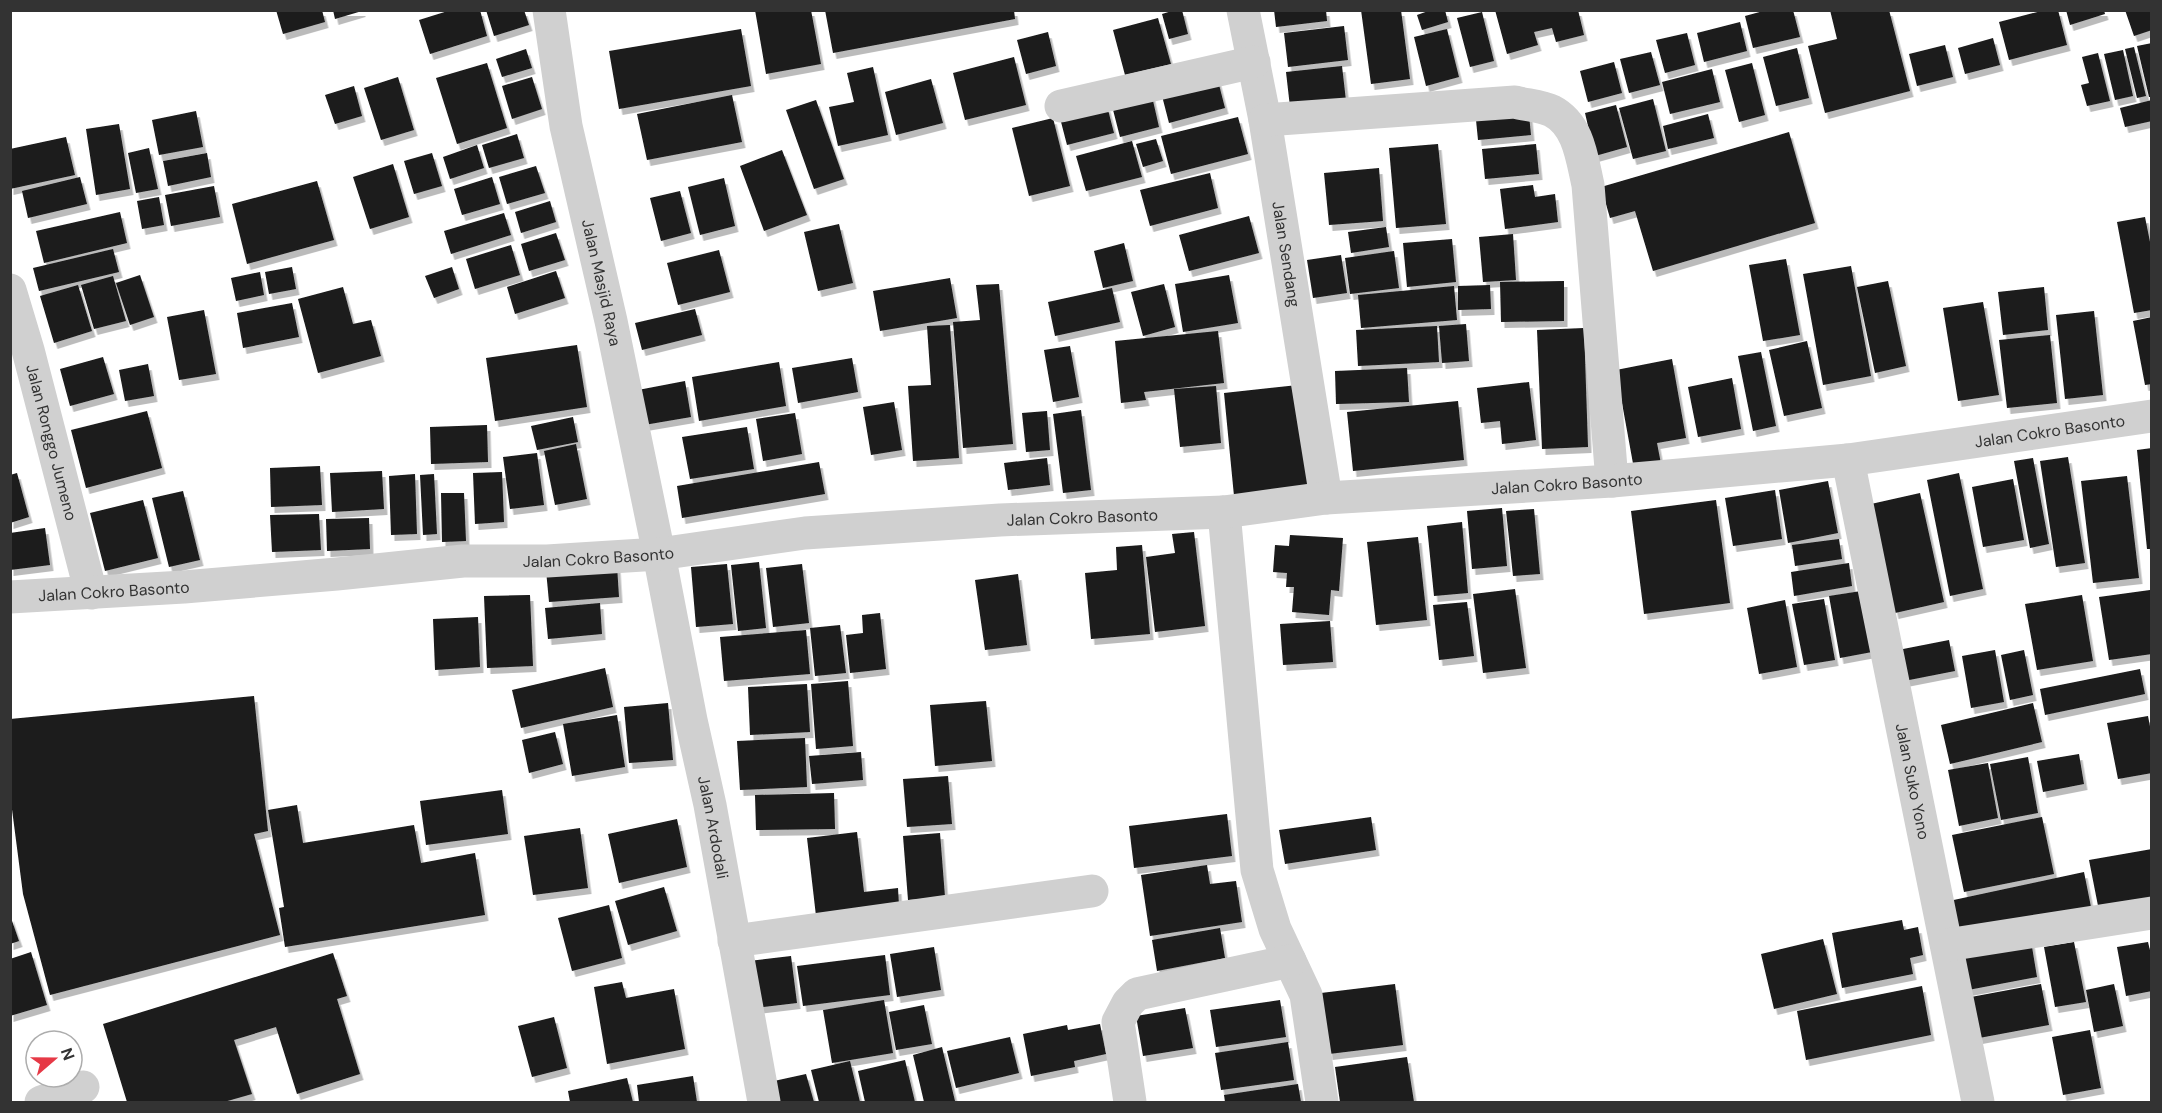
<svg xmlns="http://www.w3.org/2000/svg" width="2162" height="1113" viewBox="0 0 2162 1113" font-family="'DM Sans',sans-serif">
	<defs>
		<filter id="shadow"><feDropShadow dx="3.5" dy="6" stdDeviation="0" flood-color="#0004"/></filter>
	</defs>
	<rect width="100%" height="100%" fill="#fff"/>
	<!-- building -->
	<path fill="#1a1a1a" filter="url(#shadow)" d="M276 10H322L325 22 283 34Z
		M333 10H362V11L335 19Z
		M451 10H480L487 36 430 54 419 20Z
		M486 10H524L529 25 494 36Z
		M755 10H811L821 64 766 74Z
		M825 10H1014L1015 19 833 53Z
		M1175 10H1182L1188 34 1169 39 1162 14Z
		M1274 10H1326L1327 21 1276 27Z
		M1361 10H1401L1410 79 1371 84Z
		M1431 10H1445L1448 22 1422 30 1417 15Z
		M1495 10H1578L1584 35 1556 42 1552 28 1534 32 1538 45 1507 54Z
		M1767 10H1793L1800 37 1753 48 1745 16Z
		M1830 10H1889L1910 91 1825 113 1808 46 1837 39Z
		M2045 10H2058L2067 45 2009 60 1999 22Z
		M2066 10H2104L2105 14 2070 25Z
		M2125 10H2152V30L2134 36Z
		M1482 12 1494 61 1470 67 1457 18Z
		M1158 18 1171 64 1125 75 1113 30Z
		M1740 22 1747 51 1704 62 1697 33Z
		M1344 26 1348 60 1288 67 1284 33Z
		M741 29 751 86 619 109 609 51Z
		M1447 29 1459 77 1426 86 1414 37Z
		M1048 32 1056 66 1026 74 1017 40Z
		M1687 33 1695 65 1665 73 1656 40Z
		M1993 38 2000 65 1965 74 1958 48Z
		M2152 43V97H2149L2137 46Z
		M1945 45 1953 77 1917 86 1909 54Z
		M2134 47 2146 96 2137 98 2125 49Z
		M1797 48 1809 98 1776 106 1763 57Z
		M526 49 532 68 502 77 496 59Z
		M2123 50 2133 96 2115 100 2104 54Z
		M1651 52 1660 85 1629 93 1620 59Z
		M2098 53 2110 101 2087 106 2081 85 2089 83 2082 57Z
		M1014 57 1026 105 965 120 953 73Z
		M1614 62 1622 93 1588 102 1580 71Z
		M487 63 507 128 457 144 436 78Z
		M1752 63 1765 115 1739 122 1725 70Z
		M1342 66 1346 101 1290 107 1286 72Z
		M873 67 888 135 838 146 829 107 854 102 847 73Z
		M1712 69 1720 102 1670 114 1662 82Z
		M398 77 414 130 381 140 364 88Z
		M532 77 542 109 512 119 502 86Z
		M1217 77 1225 108 1169 123 1161 92Z
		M931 79 943 123 896 135 885 92Z
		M354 86 362 116 335 124 325 95Z
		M1151 92 1159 127 1120 137 1111 102Z
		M732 95 742 142 647 160 637 114Z
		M1653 99 1666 151 1633 159 1619 108Z
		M816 100 844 179 814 189 786 110Z
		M2152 100V121L2125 127 2120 108Z
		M1616 105 1627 147 1595 156 1585 113Z
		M1107 106 1114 133 1067 145 1060 118Z
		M196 111 203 147 159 155 152 120Z
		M1708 114 1714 138 1668 149 1663 126Z
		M1529 115 1531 135 1478 140 1476 120Z
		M1238 117 1248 154 1171 174 1161 136Z
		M1053 118 1070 186 1029 196 1012 128Z
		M119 124 130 189 96 195 86 129Z
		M1789 132 1815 223 1653 271 1635 211 1610 218 1601 187Z
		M517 134 524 158 489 168 482 145Z
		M66 137 75 175 10 189V149Z
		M1156 139 1163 161 1143 167 1136 144Z
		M1132 141 1142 177 1086 191 1076 156Z
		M1438 144 1446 224 1396 228 1389 148Z
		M1536 144 1539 174 1485 179 1482 149Z
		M477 145 484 168 450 179 443 157Z
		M149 148 158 189 136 193 128 153Z
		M782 150 807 215 764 231 740 166Z
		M207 153 211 177 168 186 163 161Z
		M432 153 442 186 414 194 404 161Z
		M393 164 409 217 370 229 353 177Z
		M536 166 545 193 507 204 499 177Z
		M1379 168 1383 221 1329 225 1324 173Z
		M1210 173 1218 208 1150 226 1140 190Z
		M80 177 87 204 28 218 22 191Z
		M492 177 500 204 462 215 454 189Z
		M724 178 735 226 700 235 688 187Z
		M317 181 334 240 247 264 232 204Z
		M1533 185 1535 197 1555 194 1558 222 1505 229 1500 189Z
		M214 186 220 217 171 226 165 195Z
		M680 191 691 233 661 241 650 198Z
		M159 197 164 225 142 229 137 201Z
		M550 201 556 222 521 233 515 212Z
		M120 212 127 243 44 263 36 231Z
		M504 213 511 235 451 254 444 231Z
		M1249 216 1259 253 1189 271 1179 235Z
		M2145 217 2152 252V310L2134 313 2117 222Z
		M839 224 853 283 818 291 804 232Z
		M1386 227 1389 247 1351 253 1348 232Z
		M556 233 565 260 529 271 521 244Z
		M1513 234 1516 280 1483 282 1479 237Z
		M1452 239 1456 282 1407 287 1403 243Z
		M1124 243 1133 281 1103 288 1094 251Z
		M511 245 520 275 475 289 466 259Z
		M113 249 119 272 39 291 33 268Z
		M719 250 730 292 678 305 667 263Z
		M1394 251 1399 288 1350 294 1345 258Z
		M1341 255 1347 293 1313 298 1307 260Z
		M1786 259 1800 335 1763 341 1749 265Z
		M1851 266 1871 376 1823 385 1803 274Z
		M292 267 296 289 269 294 265 272Z
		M452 267 459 289 434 298 425 276Z
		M556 271 565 298 515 314 507 287Z
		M260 272 264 295 236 301 231 278Z
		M140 275 154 317 130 325 116 283Z
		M1229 275 1238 323 1183 332 1175 284Z
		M113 276 126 321 94 329 81 285Z
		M950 278 957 318 880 331 873 291Z
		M1564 281V321L1501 322 1500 282Z
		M1888 281 1906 366 1875 373 1857 287Z
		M999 284 1013 444 963 448 953 322 980 320 976 285Z
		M1164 284 1175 327 1143 336 1131 292Z
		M78 285 92 331 54 343 40 296Z
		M1490 285 1491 309 1458 310V286Z
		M1454 286 1457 320 1361 328 1358 295Z
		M343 287 353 324 371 320 381 356 318 373 298 299Z
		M2044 287 2048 330 2003 335 1998 292Z
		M1112 288 1120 322 1055 336 1048 302Z
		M1983 302 1999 395 1958 401 1943 308Z
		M292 303 299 337 243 348 237 313Z
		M695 309 702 335 642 350 635 323Z
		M204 310 216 374 179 380 167 317Z
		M2094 311 2103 395 2065 399 2056 315Z
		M2152 317V384L2145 385 2133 321Z
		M1466 324 1469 361 1442 363 1439 326Z
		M950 325 959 458 913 461 908 386 931 385 927 326Z
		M1437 326 1439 362 1358 366 1356 330Z
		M1584 328 1588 447 1542 449 1537 330Z
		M1218 331 1224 383 1144 392 1146 400 1121 403 1115 341Z
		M2050 335 2057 403 2007 408 1999 340Z
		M1807 341 1822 408 1784 416 1769 350Z
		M577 345 587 407 495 421 486 358Z
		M1070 346 1079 397 1053 402 1044 350Z
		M1761 352 1776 426 1753 431 1738 356Z
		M103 357 114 394 70 406 60 369Z
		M852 358 858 392 798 403 792 368Z
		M1672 359 1686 438 1657 443 1661 464 1634 469 1616 370Z
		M779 362 786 406 699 421 692 377Z
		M148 364 154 396 125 401 119 370Z
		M1407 368 1409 402 1336 404 1335 371Z
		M1732 378 1741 429 1698 437 1688 387Z
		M685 381 691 417 644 425 638 390Z
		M1529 382 1536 440 1502 444 1500 421 1481 423 1477 388Z
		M1298 385 1309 488 1234 496 1224 393Z
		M1216 386 1221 443 1180 447 1174 389Z
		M1458 401 1464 460 1353 471 1347 412Z
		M894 402 902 450 871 455 863 407Z
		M1081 410 1091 490 1063 493 1053 414Z
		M147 411 162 468 86 488 71 430Z
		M1047 411 1050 450 1026 452 1022 413Z
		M795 413 802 454 763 461 756 419Z
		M573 417 578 442 537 450 531 426Z
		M487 425 488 462 431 464 430 427Z
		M747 427 754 469 690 479 682 437Z
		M576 444 587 499 555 505 544 451Z
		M2152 448V549H2147L2137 450Z
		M537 453 544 505 510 509 503 457Z
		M2068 457 2085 563 2056 567 2040 461Z
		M1047 458 1050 485 1008 490 1004 463Z
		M2033 458 2049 544 2030 548 2014 461Z
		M819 462 825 494 682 518 677 486Z
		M320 466 322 505 271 507 270 468Z
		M382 471 384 509 332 512 330 473Z
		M502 472 504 522 475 524 473 473Z
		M17 473 29 517 10 523V475Z
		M1959 473 1983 589 1950 596 1927 480Z
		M415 474 417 534 391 535 389 476Z
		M434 474 437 534 423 535 420 475Z
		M2127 476 2139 578 2093 583 2081 481Z
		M2013 479 2024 540 1983 547 1972 487Z
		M1828 481 1838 533 1788 543 1779 490Z
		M1775 490 1782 539 1733 546 1725 498Z
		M183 491 200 560 169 567 152 498Z
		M441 493H464L466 541 442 542Z
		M1920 493 1944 602 1895 613 1871 504Z
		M143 500 158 558 105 571 90 513Z
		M1716 500 1730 603 1644 614 1631 511Z
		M1502 508 1507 566 1472 569 1467 511Z
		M1534 509 1540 574 1513 576 1506 511Z
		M319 514 321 550 272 552 270 515Z
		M369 518 370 549 327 551 326 519Z
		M1462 522 1468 593 1434 596 1427 526Z
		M45 528 50 565 10 570V533Z
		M1194 532 1205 626 1155 632 1146 557 1175 553 1172 534Z
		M1290 535 1343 538 1339 591 1331 590 1329 615 1292 612 1294 587H1286L1287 573 1273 572 1275 545 1289 546Z
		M1418 537 1427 620 1376 625 1367 542Z
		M1839 539 1842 559 1795 566 1792 545Z
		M1142 545 1150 634 1091 639 1085 573 1117 570 1116 547Z
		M759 562 766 628 738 631 731 565Z
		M1849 563 1852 586 1794 596 1791 572Z
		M727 564 733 624 696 627 691 567Z
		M802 564 809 623 773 627 766 568Z
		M617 566 619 597 549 602 546 570Z
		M1018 574 1027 645 985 650 975 580Z
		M1515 589 1526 668 1483 673 1473 594Z
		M2150 590 2152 654 2109 660 2099 597Z
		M1861 591 1872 652 1840 658 1829 596Z
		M530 595 533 666 487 668 484 596Z
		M2082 595 2093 661 2037 670 2025 604Z
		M1824 599 1835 660 1804 665 1792 604Z
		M1785 600 1797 667 1759 674 1747 608Z
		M1467 602 1474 656 1439 660 1433 605Z
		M600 603 602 634 548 639 545 608Z
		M880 613 886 669 850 673 846 635 863 633 862 615Z
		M478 617 480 667 435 670 433 619Z
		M1330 621 1333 662 1283 665 1280 624Z
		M840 625 846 673 815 676 810 628Z
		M806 630 810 674 724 681 720 637Z
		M1949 640 1955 671 1904 681 1898 650Z
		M1995 650 2004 702 1971 708 1962 656Z
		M2024 650 2033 695 2010 700 2001 655Z
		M605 668 613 707 521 728 512 690Z
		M2140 669 2145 694 2045 715 2040 689Z
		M848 681 853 746 816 749 811 684Z
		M807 684 810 732 750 735 748 687Z
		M254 696 268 831 254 834 280 935 50 995 23 894 10 794V719Z
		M986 701 992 761 935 766 930 705Z
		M668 703 673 760 629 763 624 707Z
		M2033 703 2042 742 1950 764 1941 725Z
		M617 715 625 767 572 776 563 724Z
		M2148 716 2152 737V773L2118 779 2107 723Z
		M555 732 563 764 529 773 522 740Z
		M805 738 807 787 740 790 737 741Z
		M861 752 863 780 812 784 809 756Z
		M2079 754 2084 784 2043 792 2037 761Z
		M2028 757 2038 813 2001 820 1990 764Z
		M1988 763 1998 818 1959 826 1948 770Z
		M948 776 952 824 907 827 903 779Z
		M502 790 508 834 426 845 420 801Z
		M834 793 835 829 756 830 755 795Z
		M297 805 303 843 414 825 421 863 475 853 485 915 285 947 279 908 284 907 268 810Z
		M1227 814 1232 856 1134 868 1129 826Z
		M1371 817 1376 850 1285 864 1279 830Z
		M2042 817 2054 874 1964 892 1952 835Z
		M677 819 687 867 619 883 608 834Z
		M580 828 588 888 533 895 524 836Z
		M857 832 864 892 898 888 899 906 816 916 807 838Z
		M940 833 945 897 908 900 903 836Z
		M2152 849V906L2100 916 2089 860Z
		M1207 865 1210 884 1236 881 1242 922 1150 936 1141 875Z
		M2084 872 2092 912 1958 941 1949 901Z
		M664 887 677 931 628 945 615 901Z
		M609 905 622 958 572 971 558 918Z
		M10 915 19 941 10 944Z
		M1902 920 1904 930 1918 927 1923 955 1910 958 1913 974 1842 988 1832 933Z
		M1220 928 1225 958 1157 971 1152 940Z
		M1823 939 1837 994 1774 1009 1761 954Z
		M2031 941 2037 977 1968 990 1961 954Z
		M2074 942 2086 1002 2055 1007 2044 947Z
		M2148 942 2152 959V991L2126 996 2117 947Z
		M934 947 941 990 897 997 890 954Z
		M31 952 47 1005 10 1016V959Z
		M333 953 347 996 337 999 360 1074 297 1094 276 1027 234 1040 252 1094 224 1102H127L103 1024Z
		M885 955 890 995 803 1006 797 966Z
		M791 956 797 1003 754 1008 749 961Z
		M622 982 626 998 674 989 685 1049 607 1064 594 987Z
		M1395 984 1403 1045 1329 1054 1321 993Z
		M2041 984 2049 1025 1979 1038 1971 997Z
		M2114 984 2123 1026 2094 1032 2086 990Z
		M1922 986 1931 1035 1806 1060 1797 1011Z
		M884 1000 893 1053 832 1063 823 1010Z
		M1280 1000 1286 1037 1216 1047 1210 1010Z
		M924 1005 932 1044 896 1050 889 1012Z
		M1185 1008 1193 1048 1143 1056 1136 1016Z
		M554 1017 567 1068 532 1077 518 1026Z
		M1100 1024 1106 1054 1074 1061 1075 1067 1031 1076 1023 1034 1067 1025 1068 1030Z
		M2090 1030 2101 1088 2063 1095 2052 1037Z
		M1010 1037 1019 1073 956 1088 947 1051Z
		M1288 1042 1294 1080 1221 1090 1215 1053Z
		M942 1047 955 1101 924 1102 913 1055Z
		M1407 1057 1414 1102H1340L1335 1067Z
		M905 1060 915 1102H865L858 1071Z
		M850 1061 860 1102H819L811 1070Z
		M806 1074 814 1102H779L774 1081Z
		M693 1076 697 1102H639L637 1085Z
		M627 1078 633 1102H570L568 1091Z
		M1298 1084 1301 1102H1225L1224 1095Z"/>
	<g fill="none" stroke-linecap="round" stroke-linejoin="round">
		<!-- minor -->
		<g stroke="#d0d0d0" stroke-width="33">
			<path id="s1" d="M549 10 566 126 611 321 659 554 691 720 710 805 764 1102"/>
			<path id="s2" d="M1243 10 1265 120 1326 498"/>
			<path d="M1061 106 1254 62"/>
			<path d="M1265 120 1515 102C1526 105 1542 106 1552 111 1579 125 1582 159 1588 185L1612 481"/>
			<path id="s3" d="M10 290 28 350 91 593"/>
			<path id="s4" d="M1848 460 1978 1102"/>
			<path d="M1224 512 1257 870 1275 929 1306 995 1322 1102"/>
			<path id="s5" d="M10 597 184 587 337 574 463 561H547L659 554 805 533 1000 520 1224 512 1326 498 1612 481 1848 460 2152 416"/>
			<path d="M734 941 1092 891"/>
			<path d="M1947 945 2152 913"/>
			<path d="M41 1102 83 1087"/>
			<path d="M1130 1102 1118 1022 1128 1003 1137 994 1290 961"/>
		</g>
	</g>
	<g text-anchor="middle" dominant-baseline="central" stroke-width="6" stroke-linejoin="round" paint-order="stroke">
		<!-- street labels -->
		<g font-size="16" fill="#333" stroke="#fff">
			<text stroke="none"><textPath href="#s2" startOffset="248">Jalan Sendang</textPath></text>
			<text stroke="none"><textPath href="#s1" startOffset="278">Jalan Masjid Raya</textPath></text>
			<text stroke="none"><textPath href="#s5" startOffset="2048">Jalan Cokro Basonto</textPath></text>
			<text stroke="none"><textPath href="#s3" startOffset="158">Jalan Ronggo Jumeno</textPath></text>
			<text stroke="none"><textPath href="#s5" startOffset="1562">Jalan Cokro Basonto</textPath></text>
			<text stroke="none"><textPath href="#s5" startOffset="1076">Jalan Cokro Basonto</textPath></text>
			<text stroke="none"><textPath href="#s5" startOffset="590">Jalan Cokro Basonto</textPath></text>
			<text stroke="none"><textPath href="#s5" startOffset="104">Jalan Cokro Basonto</textPath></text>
			<text stroke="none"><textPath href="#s4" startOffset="328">Jalan Suko Yono</textPath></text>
			<text stroke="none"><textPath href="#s1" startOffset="834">Jalan Ardodali</textPath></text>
		</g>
	</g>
	<!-- border -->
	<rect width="2162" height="1113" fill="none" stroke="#333333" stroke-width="24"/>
	<!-- north arrow -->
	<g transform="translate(54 1059) rotate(70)"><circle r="28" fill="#ffffff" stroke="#adadad" stroke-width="1.5"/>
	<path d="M0-4.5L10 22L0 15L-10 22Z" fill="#e63946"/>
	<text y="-9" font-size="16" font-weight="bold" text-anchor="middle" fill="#333333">N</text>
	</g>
</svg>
